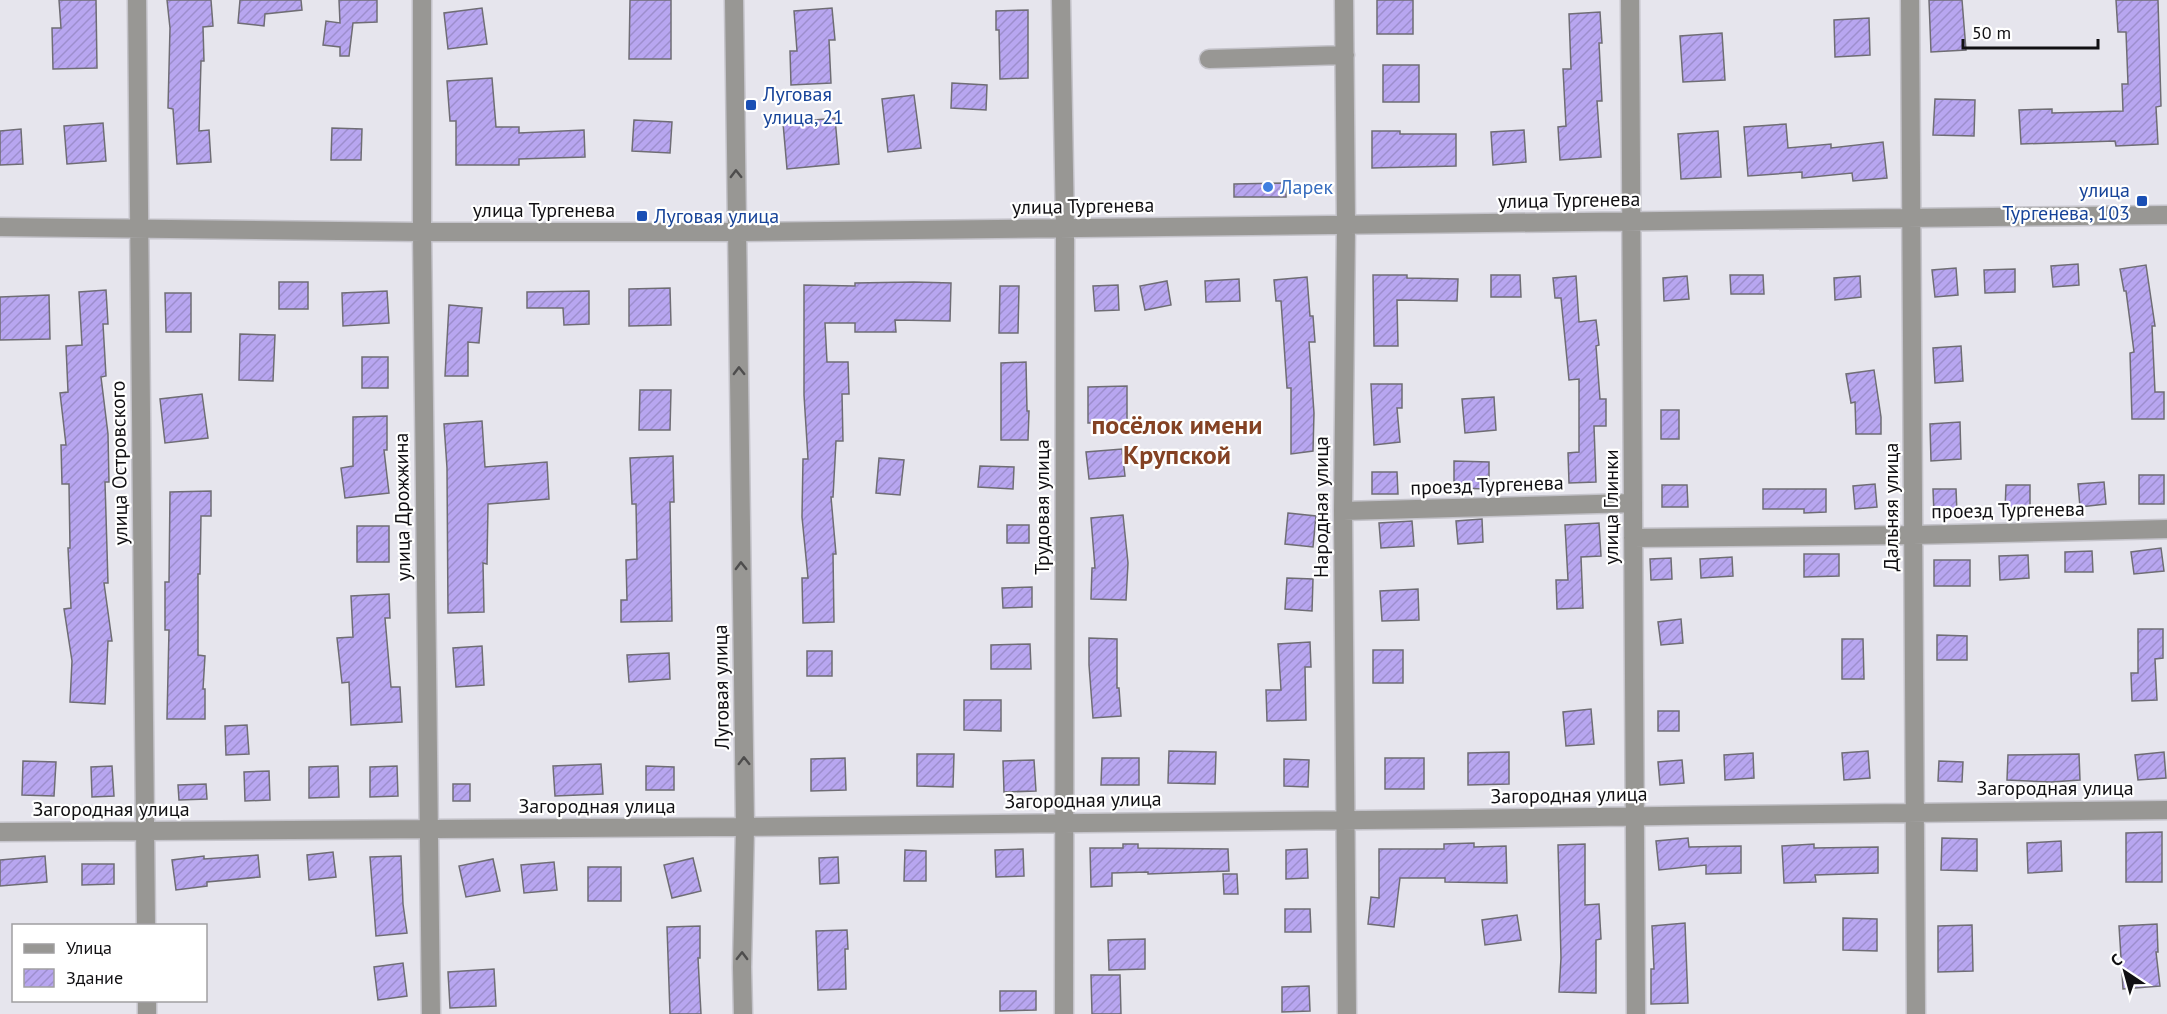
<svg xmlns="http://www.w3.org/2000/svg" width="2167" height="1014" viewBox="0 0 2167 1014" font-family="'PT Sans',sans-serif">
	<defs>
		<pattern id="building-hatch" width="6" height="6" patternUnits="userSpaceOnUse" patternTransform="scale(1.5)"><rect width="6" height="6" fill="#b8a6f0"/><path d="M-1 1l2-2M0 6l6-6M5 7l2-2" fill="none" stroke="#9d8ecd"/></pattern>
	</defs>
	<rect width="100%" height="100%" fill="#e6e5ed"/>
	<!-- building -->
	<path fill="url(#building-hatch)" stroke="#6f6d74" stroke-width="1.5" d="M59 0H96L97 68 53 69 52 28H61Z
		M167 0H211L213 26 203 27 204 61H201L199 131 209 130 211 162 177 164 173 109 168 108 170 28Z
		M240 0H301L302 10 265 14 264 26 238 23Z
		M339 0H377V22L353 23 349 56H340V47L323 45 326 21 340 23Z
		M630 0H671V59H629Z
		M1377 0H1413V34H1377Z
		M1929 0H1962L1966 50 1931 52Z
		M2116 0H2158L2161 106 2156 107 2158 144 2116 146 2115 141 2021 144 2019 110 2052 109V113L2123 111 2122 84H2128L2126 32H2118Z
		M482 8 487 44 448 49 444 13Z
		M832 8 835 40H829L831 83 791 85 790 51H797L794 11Z
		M1028 10V78L1000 79 999 30H996V11Z
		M1600 12 1602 43H1599L1602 101H1597L1601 157 1560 160 1558 127 1566 126 1563 69H1571L1569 14Z
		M1869 18 1870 55 1835 57 1834 20Z
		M1722 33 1725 80 1683 82 1680 36Z
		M1383 65H1419V102H1383Z
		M492 78 496 127H519V133L584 130 585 157 519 159V165H456V121H450L447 81Z
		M952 83 987 85 986 110 951 108Z
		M914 95 921 148 888 152 882 99Z
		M1935 99 1975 100 1974 136 1933 135Z
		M835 118 839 164 787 169 783 123Z
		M634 120 672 122 670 153 632 151Z
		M103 123 106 161 67 164 64 126Z
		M1786 124 1788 148 1831 144V148L1883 142 1887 178 1853 181 1852 173 1802 178V172L1748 176 1744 127Z
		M332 128 362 129 361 160H331Z
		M21 129 23 164 0 165V131Z
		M1524 130 1526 162 1493 165 1491 132Z
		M1372 131H1400V134H1456V166L1372 168Z
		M1718 131 1721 177 1681 179 1678 134Z
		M1286 183V197H1234V184Z
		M2078 264 2079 285 2053 287 2051 266Z
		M2146 265 2155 326H2152L2155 392H2164V419H2132L2130 353 2134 352 2126 291H2124L2120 269Z
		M1956 268 1958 295 1935 297 1932 270Z
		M2015 269V292L1985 293 1984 270Z
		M1373 275H1407V278L1458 279 1457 301 1397 300 1398 346H1374Z
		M1491 275H1520L1521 297H1491Z
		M1730 275H1763L1764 294H1731Z
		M1576 276 1579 322 1596 320 1599 345 1596 346 1600 399H1606V426H1594L1596 482 1569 483 1568 453 1579 452V379L1569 380 1561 298H1555L1553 278Z
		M1687 276 1689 299 1664 301 1663 278Z
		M1860 276 1861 297 1835 300 1834 278Z
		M1307 277 1310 316H1313L1315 342H1309L1314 413 1313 451 1291 454V388H1287L1281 301H1276L1274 280Z
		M1239 279 1240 301 1206 302 1205 281Z
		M1167 281 1171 305 1145 310 1140 286Z
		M279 282H308V309H279Z
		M914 282 951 283 950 321 895 320 896 332H855V323H825L827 362H848L849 394H842L843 441H836L833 497H831L836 554H833L834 622 803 623 802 578H808L802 517 803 459H808L804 395V285L855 286V283Z
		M1118 285 1119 310 1095 311 1093 286Z
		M1000 286H1019L1018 333H999Z
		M670 288 671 325 629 326V289Z
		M106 290 108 324H103L106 376 101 377 108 434 109 482H105L108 583H104L112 641H108L105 704 70 702 72 661 64 609 71 608 68 548H70L69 484H62L61 445H66L60 393 68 392 66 346 82 345 79 292Z
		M387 291 389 323 343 326 342 293Z
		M589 291V324L564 325 563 308H527V292Z
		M165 293H191V332H166Z
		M49 295 50 339 0 340V297Z
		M449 305 482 308 479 343 468 342V376H445Z
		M240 334 275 335 273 381 239 380Z
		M1961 346 1963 381 1935 383 1933 348Z
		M362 357H388V388H362Z
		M1026 362 1027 411H1029L1028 440H1001V363Z
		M1874 370 1881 417V434H1856L1855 402 1851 403 1846 374Z
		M1371 384H1402V408H1397L1400 442 1374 445Z
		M1127 386V423H1088V387Z
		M640 390H671L670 430H639Z
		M202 394 208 438 165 443 160 399Z
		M1494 397 1496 430 1465 433 1462 399Z
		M1661 410H1679V439H1661Z
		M387 416V450H384L389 493 345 498 341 468 353 466V417Z
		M482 421 485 467 547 462 549 499 488 504 487 564 483 563 484 612 448 613 447 468 444 424Z
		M1960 422 1961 459 1931 461 1930 424Z
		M1122 449 1125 476 1089 479 1086 452Z
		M673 456 674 502H670L672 621 621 622V600H627L626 560 637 559 636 504H632L630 458Z
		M879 458 904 460 900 495 876 493Z
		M1454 461 1489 462V489L1454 488Z
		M980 466 1014 467 1013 489 978 487Z
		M1372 472H1397L1398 494H1372Z
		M2139 475H2164V504H2139Z
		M2104 482 2106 504 2080 507 2078 484Z
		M1875 484 1877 507 1855 509 1853 486Z
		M1662 485H1687L1688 507H1662Z
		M2006 485H2030V510H2005Z
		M1763 489H1826V512L1804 513V509H1763Z
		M1933 489H1956L1957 513 1934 514Z
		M211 491V516H201L200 574H198V655L205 656 203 689H205V719H167L169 630H165V582H169L170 492Z
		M1288 513 1316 516 1313 547 1285 544Z
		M1123 515 1128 563 1126 600 1091 599 1092 568H1095L1091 518Z
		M1482 519 1483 542 1458 544 1456 521Z
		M1412 521 1414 546 1381 548 1379 523Z
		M1599 523 1601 556 1581 557 1583 608 1557 609 1556 580H1568L1565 525Z
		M1007 525H1029V543H1007Z
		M357 526H389V562H357Z
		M2161 548 2164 571 2134 574 2131 552Z
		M2092 551 2093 572H2065V552Z
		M1804 554H1839V576L1804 577Z
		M2028 555 2029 578 2000 580 1999 556Z
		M1732 557 1733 576 1701 578 1700 559Z
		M1671 558 1672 579 1651 580 1650 559Z
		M1934 560H1970V586H1934Z
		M1287 578 1313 579 1312 611 1285 609Z
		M1032 587V607L1003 608 1002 588Z
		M1418 589 1419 620 1382 621 1380 591Z
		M389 594 390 618H385L391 687H400L402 722 351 725 349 682 342 683 337 638 353 637 351 596Z
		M1681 619 1683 643 1661 645 1658 622Z
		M2138 629H2163V658L2155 659 2157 700 2132 701 2131 673H2138Z
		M1937 635 1967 636V660H1937Z
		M1089 638 1117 639V688H1119L1121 716 1093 718 1089 665Z
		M1842 639H1863L1864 679H1842Z
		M1310 642 1311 667H1305L1306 720 1267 721 1266 690H1281L1278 644Z
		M1030 644 1031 669H991V645Z
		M482 646 484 685 456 687 453 648Z
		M1373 650H1403V683H1373Z
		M807 651H832V676H807Z
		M669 653 670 679 629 682 627 655Z
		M964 700H1001V731L964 730Z
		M1591 709 1594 744 1566 746 1563 712Z
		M1658 711H1679V731H1658Z
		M247 725 249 754 226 755 225 726Z
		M1169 751 1216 752 1215 784 1168 783Z
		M1868 751 1870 778 1844 780 1842 753Z
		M1509 752V784L1468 785V753Z
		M2164 752 2166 778 2138 780 2135 755Z
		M1753 753 1754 778 1725 780 1724 755Z
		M917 754H954L953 787 917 786Z
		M2079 754 2080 780 2051 782 2007 780 2008 755Z
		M845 758 846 790 811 791V759Z
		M1102 758H1139V785H1101Z
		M1385 758H1424V789H1385Z
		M1284 759 1309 760 1308 787 1284 786Z
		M1034 760 1036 791 1004 792 1003 761Z
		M1682 760 1684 783 1660 785 1658 762Z
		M23 761 56 762 54 796 22 795Z
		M1939 761 1963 762 1962 782 1938 781Z
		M601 764 603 794 555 796 553 766Z
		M112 766 114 796 92 797 91 767Z
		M338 766 339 797 309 798V767Z
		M397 766 398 796 370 797V767Z
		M646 766 674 767V790H646Z
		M269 771 270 800 245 801 244 772Z
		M206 784 207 799 179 800 178 785Z
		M453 784H470V801H453Z
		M2162 832V882H2126V833Z
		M1688 838 1689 847 1741 846V873L1706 874V865L1659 870 1656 841Z
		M1942 838 1977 839V871L1941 870Z
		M2061 841 2062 871 2028 873 2027 843Z
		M1474 843V847L1506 846 1507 883 1445 882V878H1400L1394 927 1368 924 1371 897 1379 898V849H1444V844Z
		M1123 844H1138V848L1228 849 1229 871 1148 874V872L1112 873V886L1091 887 1090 848H1123Z
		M1585 844V905L1599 904 1601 939 1596 940V993L1559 992 1561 958 1558 845Z
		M1814 844V848L1878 847V873L1815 875 1816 882 1784 883 1782 846Z
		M1023 849 1024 876 996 877 995 850Z
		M1307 849 1308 878 1286 879V850Z
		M905 850 926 851V881H904Z
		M333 852 336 877 309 880 307 855Z
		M258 855 260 877 207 882V886L176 890 172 860 204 856V859Z
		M45 856 47 882 0 886V860Z
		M401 856 403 904 407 933 376 936 370 857Z
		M838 857 839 883 820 884 819 858Z
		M693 858 701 891 672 898 664 865Z
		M493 859 500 891 466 897 459 866Z
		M554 862 557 890 524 893 521 865Z
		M82 864H114V884L82 885Z
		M588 867H621V901H588Z
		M1223 874H1237L1238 894H1224Z
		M1285 909H1310L1311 932H1285Z
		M1517 915 1521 940 1485 945 1482 920Z
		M1843 918 1877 919V951L1843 950Z
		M1685 923 1688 1003 1651 1004V969H1654L1652 926Z
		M2157 924 2158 952H2156L2160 986 2123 989 2119 926Z
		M1972 925 1973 971 1938 972V926Z
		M700 926V958H698L701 1014H670L667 927Z
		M847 930 848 949H845L846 989 818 990 816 931Z
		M1145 939V969L1109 970 1108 940Z
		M403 963 407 996 378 1000 374 967Z
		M494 969 496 1006 450 1008 448 972Z
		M1091 975H1120L1121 1014H1092Z
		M1309 986 1310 1011 1282 1012V987Z
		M1000 991H1036V1010L1000 1011Z"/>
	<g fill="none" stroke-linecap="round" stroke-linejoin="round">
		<!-- minor casing -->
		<g stroke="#c4c3ca" stroke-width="21">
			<path id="minor" d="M137 0 146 926
				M422 0V232L431 1014
				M734 0 745 827 742 967 743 1014
				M1061 0 1065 228 1064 1014
				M1344 0 1346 225 1343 511 1347 1014
				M1630 0 1636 1014
				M1910 0 1916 1014
				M1209 59 1345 55
				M0 227 422 232H737L2167 215
				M1343 511 1633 503
				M1633 538 1913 535 2167 529
				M0 832C486 830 973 825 1459 819 1695 816 1931 811 2167 810
				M147 1000V1014"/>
		</g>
		<!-- minor -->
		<use href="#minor" stroke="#989794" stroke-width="18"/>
	</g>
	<!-- one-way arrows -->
	<defs><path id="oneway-chevron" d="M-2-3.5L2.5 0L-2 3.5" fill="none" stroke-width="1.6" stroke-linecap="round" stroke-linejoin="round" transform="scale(1.5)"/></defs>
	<g stroke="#4e4d4d">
		<use href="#oneway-chevron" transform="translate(736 174) rotate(-91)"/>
		<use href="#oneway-chevron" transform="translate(739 371) rotate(-91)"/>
		<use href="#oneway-chevron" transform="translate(741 566) rotate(-91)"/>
		<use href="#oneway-chevron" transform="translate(744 761) rotate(-91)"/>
		<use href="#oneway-chevron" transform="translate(742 956) rotate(-89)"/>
	</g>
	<!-- markers -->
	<g fill="#1a4fb4" stroke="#fff" stroke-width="2">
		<rect x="745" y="99" width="12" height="12" rx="3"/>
		<rect x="2136" y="195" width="12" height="12" rx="3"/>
		<rect x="636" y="210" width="12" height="12" rx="3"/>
	</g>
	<circle fill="#3f7fe0" stroke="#fff" stroke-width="2" cx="1268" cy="187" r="6"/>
	<g text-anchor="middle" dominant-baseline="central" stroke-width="4.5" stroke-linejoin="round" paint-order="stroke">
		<!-- transit labels -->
		<g font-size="20" fill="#164399" stroke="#fff" text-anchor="start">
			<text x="763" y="94">Луговая<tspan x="763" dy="23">улица, 21</tspan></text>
			<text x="2130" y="190" text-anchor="end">улица<tspan x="2130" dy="23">Тургенева, 103</tspan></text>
			<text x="654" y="216">Луговая улица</text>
		</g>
		<!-- shop labels -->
		<g font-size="20" fill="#366cbe" stroke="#fff" text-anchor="start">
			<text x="1280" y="187">Ларек</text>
		</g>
		<!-- street labels -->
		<g font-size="20" fill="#111013" stroke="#fff">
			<text transform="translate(1569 200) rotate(-1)">улица Тургенева</text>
			<text transform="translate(1083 206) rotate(-1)">улица Тургенева</text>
			<text x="544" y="210">улица Тургенева</text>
			<text transform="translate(119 463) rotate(-91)">улица Островского</text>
			<text transform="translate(1487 485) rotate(-2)">проезд Тургенева</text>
			<text transform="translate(402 507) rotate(-91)">улица Дрожжина</text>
			<text transform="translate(1042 507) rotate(-90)">Трудовая улица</text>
			<text transform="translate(1321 507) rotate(-90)">Народная улица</text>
			<text transform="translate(1611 507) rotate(-90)">улица Глинки</text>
			<text transform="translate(1891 507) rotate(-90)">Дальняя улица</text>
			<text transform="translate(2008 510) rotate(-1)">проезд Тургенева</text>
			<text transform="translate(721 687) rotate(-91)">Луговая улица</text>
			<text x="2055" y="788">Загородная улица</text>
			<text transform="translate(1569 795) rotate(-1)">Загородная улица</text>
			<text transform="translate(1083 800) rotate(-1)">Загородная улица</text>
			<text x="597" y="806">Загородная улица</text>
			<text x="111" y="809">Загородная улица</text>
		</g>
		<!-- district labels -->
		<g font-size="26" font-weight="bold" fill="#844224" stroke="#fff">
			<text x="1177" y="424">посёлок имени<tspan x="1177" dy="30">Крупской</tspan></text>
		</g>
	</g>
	<!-- legend -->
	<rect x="12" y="924" width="195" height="78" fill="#ffffff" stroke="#a09fa1" stroke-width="1.5"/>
	<rect x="24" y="944" width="30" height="9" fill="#989794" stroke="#a09fa1" stroke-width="1.5"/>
	<text x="66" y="954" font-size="18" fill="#111013">Улица</text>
	<rect x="24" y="969" width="30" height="18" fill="url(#building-hatch)" stroke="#a09fa1" stroke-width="1.5"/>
	<text x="66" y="984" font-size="18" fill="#111013">Здание</text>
	<!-- north arrow -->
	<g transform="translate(2125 972) rotate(324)" stroke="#ffffff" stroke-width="4.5" paint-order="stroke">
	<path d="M0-4.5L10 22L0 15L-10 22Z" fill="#111013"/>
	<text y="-9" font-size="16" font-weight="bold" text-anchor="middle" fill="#111013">С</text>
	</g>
	<!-- scale -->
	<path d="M1963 39v9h135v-9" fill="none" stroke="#111013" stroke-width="3"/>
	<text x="1972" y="39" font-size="18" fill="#111013" stroke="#ffffff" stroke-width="4.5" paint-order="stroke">50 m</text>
</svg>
